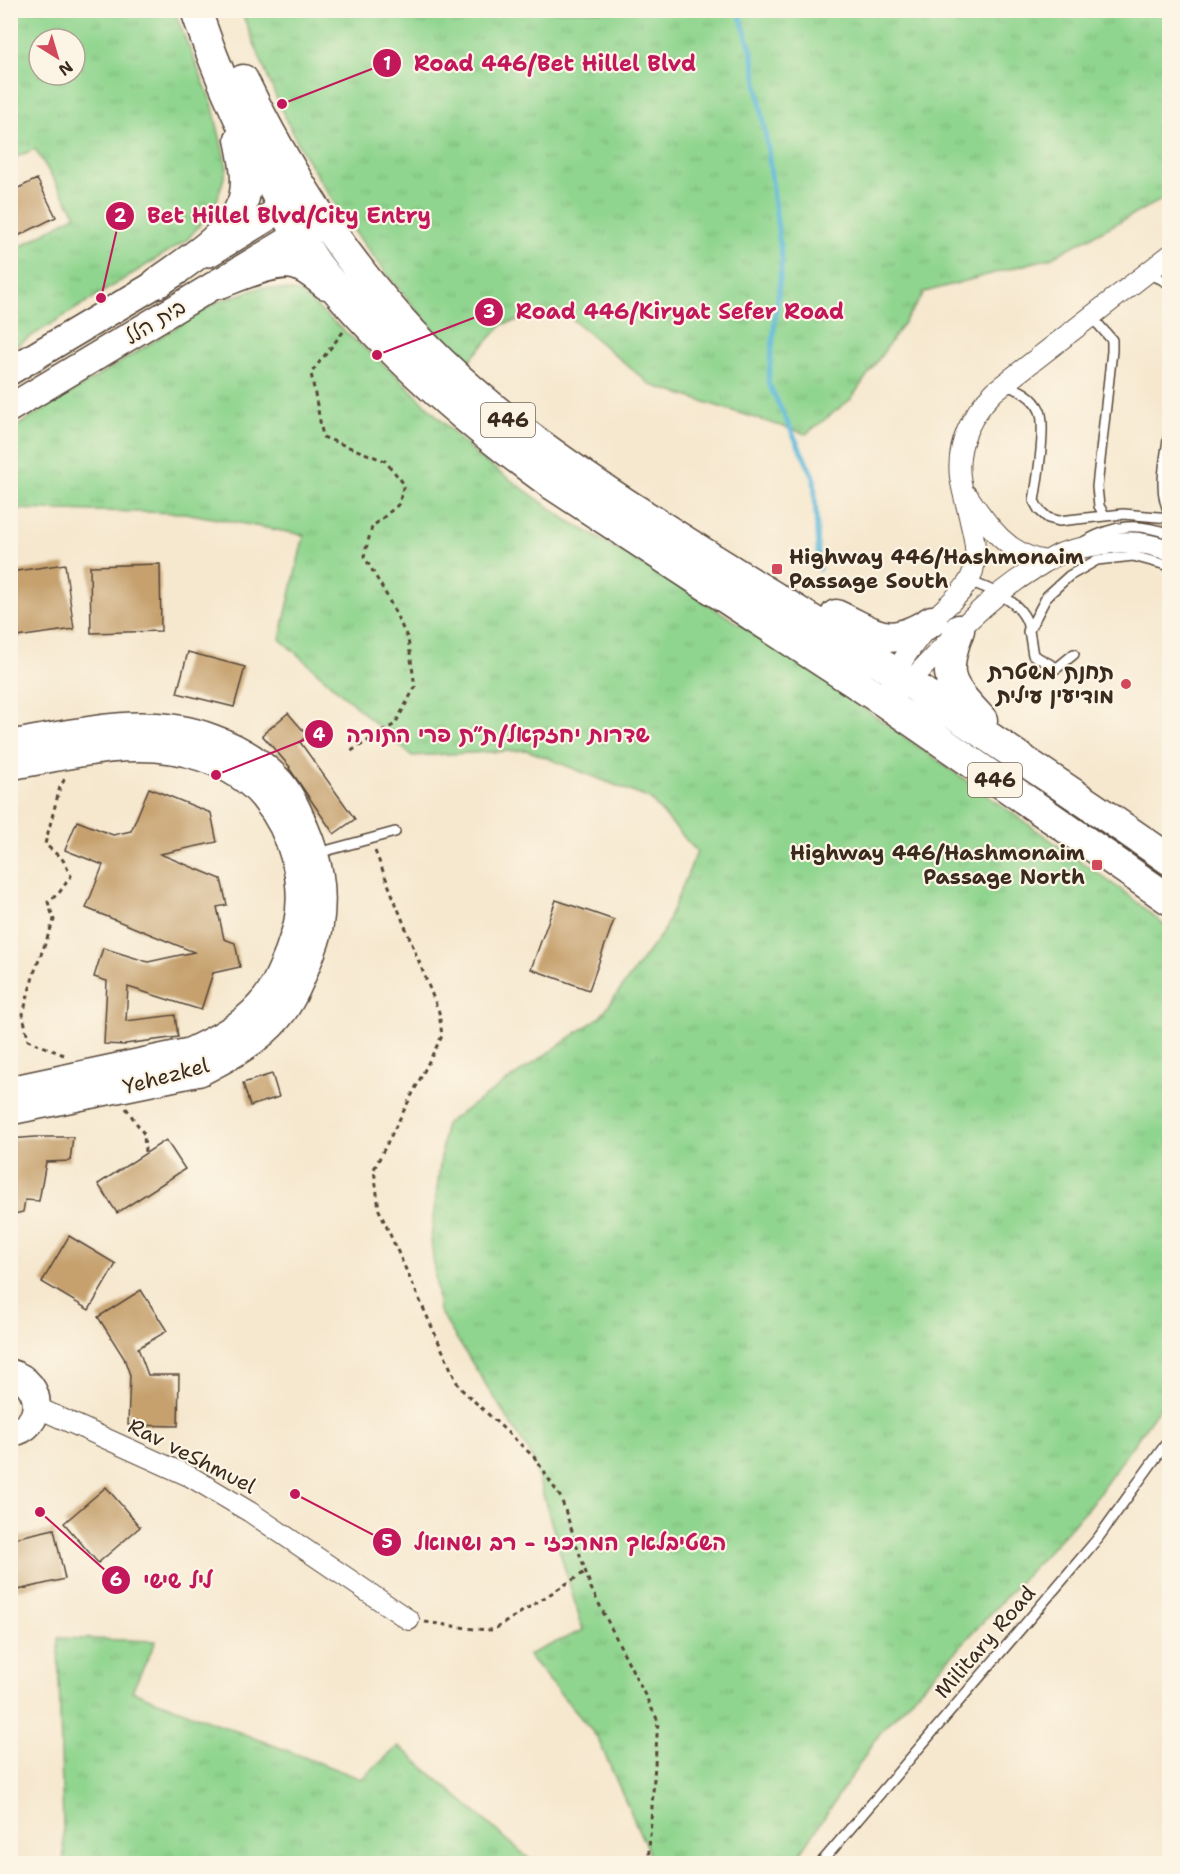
<svg xmlns="http://www.w3.org/2000/svg" width="1180" height="1874" viewBox="0 0 1180 1874" font-family="'Shantell Sans','Playpen Sans Hebrew',sans-serif">
	<defs>
		<pattern id="grass-tufts" width="24" height="20" patternUnits="userSpaceOnUse" patternTransform="scale(1.5)"><rect width="24" height="20" fill="#90d58f"/><path d="M3 7l-1-3M5 7V3M7 7l1-3M15 17l-1-3M17 17v-4M19 17l1-3" fill="none" stroke="#7db77b"/></pattern>
	</defs>
	<rect width="100%" height="100%" fill="#fcf5e5"/>
	<filter id="ink" filterUnits="userSpaceOnUse"><feTurbulence type="fractalNoise" baseFrequency=".0167" numOctaves="2"/><feDisplacementMap in="SourceGraphic" scale="12" xChannelSelector="R" yChannelSelector="G"/><feConvolveMatrix kernelMatrix="1 2 1 2 8 2 1 2 1" color-interpolation-filters="sRGB"/></filter>
	<filter id="wash" filterUnits="userSpaceOnUse"><feTurbulence type="fractalNoise" baseFrequency=".008" numOctaves="4" result="noise"/><feDisplacementMap in="SourceGraphic" scale="24" xChannelSelector="R" yChannelSelector="G"/><feGaussianBlur stdDeviation="1.35" result="paint"/><feColorMatrix in="noise" values="0 0 0 0 0 0 0 0 0 0 0 0 0 0 0 0 0 1.4 0 .05"/><feComposite in="paint" operator="in"/></filter>
	<g filter="url(#wash)">
		<rect width="100%" height="100%" fill="#f6e8cf"/>
		<!-- grass -->
		<path fill="url(#grass-tufts)" stroke="#668056" stroke-width="1.5" fill-rule="evenodd" d="M11 10 175 11 179 23 212 103 227 168 215 207 187 240 11 349V252L76 215 35 149 11 159ZM39 39H75V75H39Z
			M241 11H1169V196L1050 258 925 292 851 399 806 434 651 385 561 310 503 324 466 364C405 300 348 230 304 154 278 109 261 58 241 11Z
			M262 287 299 292 399 378 477 456 567 520 663 576 784 652 1127 894 1169 929V1394L1090 1506 880 1733 794 1863H648V1851L597 1737 528 1655 583 1630 532 1457 439 1311 431 1239 445 1124 600 1017 663 932 697 852 650 799 527 750 412 756 280 639 304 535 185 513 11 509V430L217 302Z
			M58 1638 156 1641 132 1691 361 1779 399 1746 534 1863H64Z"/>
		<g fill="none" stroke-linecap="round" stroke-linejoin="round">
			<!-- stream -->
			<path stroke="#5bb8da" stroke-width="5" d="M738 10 752 52 768 150 782 261 768 382 814 478 819 569"/>
		</g>
		<g id="blocks">
			<!-- building -->
			<path fill="#c6a16e" d="M37 179 56 217 10 240V192Z
				M65 564 74 629 17 637 10 594V572Z
				M160 564 161 631 91 633 90 566Z
				M188 652 245 667 234 707 177 693Z
				M288 713 307 735 300 742 355 819 334 834 289 768 290 767 262 735Z
				M149 788 211 813 217 842 160 854 221 879 227 905 217 907 224 939 235 943 240 967 213 973 201 1010 128 987 126 1021 175 1015 178 1037 125 1044V1045L104 1044 107 981 94 977 103 948 148 962 194 952 86 908 103 865 65 850 77 821 113 835 131 831Z
				M556 900 614 920 589 990 531 969Z
				M272 1074 279 1097 250 1106 243 1083Z
				M35 1137H73L70 1161 46 1162 39 1201 25 1200 23 1212 10 1215V1139Z
				M166 1140 185 1169 117 1213 98 1184Z
				M69 1236 116 1264 89 1310 42 1282Z
				M141 1290 167 1331 138 1348 148 1375H179L178 1426 128 1425 130 1375 124 1358 98 1317Z
				M106 1487 140 1527 98 1563 64 1523Z
				M54 1529 65 1579 18 1590 10 1556V1539Z"/>
		</g>
	</g>
	<g filter="url(#ink)">
		<use href="#blocks" fill-opacity="0" stroke="#574639" stroke-width="1.5"/>
		<g fill="none" stroke-linecap="round" stroke-linejoin="round">
			<!-- lane casing -->
			<g stroke="#574639" stroke-width="12">
				<path id="lane" d="M1147 274 1159 278 1170 284
					M1088 319 1098 324 1112 340V351L1097 487 1099 506 1105 516
					M1003 386C1018 387 1034 397 1040 411 1046 426 1037 483 1034 501L1039 510 1048 518 1059 521 1123 514 1170 518
					M1170 427C1167 451 1156 492 1170 513
					M1085 541C1115 525 1137 522 1170 534
					M969 581C991 590 1017 598 1027 622 1030 632 1031 645 1033 655L1057 668 1074 654
					M1028 632 1047 596 1069 576 1097 560 1133 556 1170 566
					M318 853 395 832
					M820 1864 1077 1563 1098 1538 1170 1438"/>
			</g>
			<!-- street casing -->
			<g stroke="#574639" stroke-width="22">
				<path id="street" d="M968 496C988 526 1009 556 1046 561
					M890 684C898 663 919 637 933 620 946 605 968 590 973 571 978 554 974 537 970 521 967 506 962 491 960 477 956 444 972 413 995 391L1170 255
					M902 689 909 683C947 642 985 599 1034 569 1043 564 1052 557 1062 553 1073 549 1086 547 1098 545 1123 540 1146 541 1170 551
					M36 1407 191 1477 250 1512 409 1620"/>
			</g>
			<!-- secondary casing -->
			<g stroke="#574639" stroke-width="30">
				<path id="secondary" d="M209 253 283 208H305
					M10 371 176 272
					M10 408 298 235 309 218
					M10 744C77 733 147 713 212 738 237 747 262 762 280 782 291 795 298 811 304 826 319 861 325 889 319 928 317 941 311 954 306 966 299 985 291 1003 278 1018 258 1042 227 1058 200 1072L10 1111
					M10 766C74 755 141 735 204 758 226 766 249 779 264 798 292 831 307 883 297 926 294 937 290 947 287 957 280 974 273 991 261 1004 242 1026 215 1040 189 1052L10 1090
					M10 1373C45 1382 45 1428 10 1433"/>
			</g>
			<!-- primary casing -->
			<g stroke="#574639" stroke-width="33">
				<path id="primary" d="M196 10C215 68 240 123 268 178 283 207 298 238 317 265 337 292 360 316 383 340 435 394 492 441 553 485L883 701 1170 900
					M243 80C281 159 329 236 386 303 460 392 556 460 653 521 727 569 804 614 878 662 903 677 926 695 950 711 1023 760 1097 809 1170 860
					M157 283C184 263 229 237 242 204 250 184 244 159 240 139
					M220 283C239 276 274 260 294 264 306 267 316 276 326 284
					M836 615C879 635 888 649 932 621
					M959 630C941 678 949 684 982 720"/>
			</g>
			<!-- path -->
			<path stroke="#574639" stroke-width="3" stroke-dasharray="4.5 4.5" stroke-linecap="butt" d="M343 332 311 373 323 437 385 461 404 484 399 504 372 527 364 556 387 596 408 639 415 687 395 724 348 753
				M375 851 439 1012 442 1036 374 1169 379 1210 459 1387 535 1458 561 1498 591 1588 658 1721 648 1864
				M64 1055 28 1040 23 1014 34 973 54 920 48 902 59 893 71 876 63 860 45 844 60 787 66 777
				M126 1108 144 1134 145 1153
				M425 1622 474 1629 493 1630 585 1572"/>
			<!-- lane -->
			<use href="#lane" stroke="#fff" stroke-width="9"/>
			<!-- street -->
			<use href="#street" stroke="#fff" stroke-width="20"/>
			<!-- secondary -->
			<use href="#secondary" stroke="#fff" stroke-width="27"/>
			<!-- primary -->
			<use href="#primary" stroke="#fff" stroke-width="30"/>
		</g>
	</g>
	<!-- markers -->
	<g fill="#d1495b" stroke="#fcf5e5" stroke-width="2">
		<rect x="771" y="563" width="12" height="12" rx="3"/>
		<circle cx="1126" cy="684" r="6"/>
		<rect x="1091" y="859" width="12" height="12" rx="3"/>
	</g>
	<g text-anchor="middle" dominant-baseline="central" stroke-width="4.5" stroke-linejoin="round" paint-order="stroke">
		<!-- shield labels -->
		<g fill="#fcf5e5" stroke="#75675a" stroke-width="1.5">
			<rect x="481" y="403" width="54" height="34" rx="4.5"/>
			<rect x="968" y="763" width="54" height="34" rx="4.5"/>
		</g>
		<g font-size="20" font-weight="bold" fill="#3b2a1e">
			<text x="508" y="420">446</text>
			<text x="995" y="780">446</text>
		</g>
		<!-- street labels -->
		<g font-size="21" fill="#3b2a1e" stroke="#fcf5e5">
			<text transform="translate(155 322) rotate(-31)">בית הלל</text>
			<text transform="translate(166 1076) rotate(-15)">Yehezkel</text>
			<text transform="translate(192 1456) rotate(27)">Rav veShmuel</text>
			<text transform="translate(985 1642) rotate(-49)">Military Road</text>
		</g>
		<!-- poi labels -->
		<g font-size="21" font-weight="bold" fill="#3b2a1e" stroke="#fcf5e5" text-anchor="end">
			<text x="789" y="557" text-anchor="start">Highway 446/Hashmonaim<tspan x="789" dy="24">Passage South</tspan></text>
			<text x="1114" y="672">תחנת משטרת<tspan x="1114" dy="24">מודיעין עילית</tspan></text>
			<text x="1085" y="853">Highway 446/Hashmonaim<tspan x="1085" dy="24">Passage North</tspan></text>
		</g>
	</g>
	<!-- callouts -->
	<path fill="none" stroke="#c2185b" stroke-width="2" d="M282 104L387 63M101 298L120 216M377 355L489 312M216 775L319 734M295 1494L387 1542M40 1512L116 1580"/>
	<g fill="#c2185b" stroke="#fcf5e5" stroke-width="2">
		<circle cx="282" cy="104" r="6"/>
		<circle cx="101" cy="298" r="6"/>
		<circle cx="377" cy="355" r="6"/>
		<circle cx="216" cy="775" r="6"/>
		<circle cx="295" cy="1494" r="6"/>
		<circle cx="40" cy="1512" r="6"/>
		<circle cx="387" cy="63" r="15"/>
		<circle cx="120" cy="216" r="15"/>
		<circle cx="489" cy="312" r="15"/>
		<circle cx="319" cy="734" r="15"/>
		<circle cx="387" cy="1542" r="15"/>
		<circle cx="116" cy="1580" r="15"/>
	</g>
	<g font-size="18" text-anchor="middle" font-weight="bold" fill="#fff">
		<text x="387" y="70">1</text>
		<text x="120" y="222">2</text>
		<text x="489" y="318">3</text>
		<text x="319" y="741">4</text>
		<text x="387" y="1548">5</text>
		<text x="116" y="1586">6</text>
	</g>
	<g font-size="22" text-anchor="middle" font-weight="bold" fill="#c2185b" stroke="#fcf5e5" stroke-width="4.5" stroke-linejoin="round" paint-order="stroke">
		<text x="555" y="71">Road 446/Bet Hillel Blvd</text>
		<text x="289" y="223">Bet Hillel Blvd/City Entry</text>
		<text x="680" y="319">Road 446/Kiryat Sefer Road</text>
		<text x="498" y="742">שדרות יחזקאל/ת״ת פרי התורה</text>
		<text x="570" y="1550">השטיבלאך המרכזי - רב ושמואל</text>
		<text x="178" y="1588">ליל שישי</text>
	</g>
	<!-- margin -->
	<rect width="1180" height="1874" fill="none" stroke="#fcf5e5" stroke-width="36"/>
	<!-- north arrow -->
	<g transform="translate(57 57) rotate(143)"><circle r="28" fill="#fcf5e5" stroke="#afa495" stroke-width="1.5"/>
	<path d="M0-4.5L10 22L0 15L-10 22Z" fill="#d1495b"/>
	<text y="-9" font-size="16" font-weight="bold" text-anchor="middle" fill="#3b2a1e">N</text>
	</g>
</svg>
